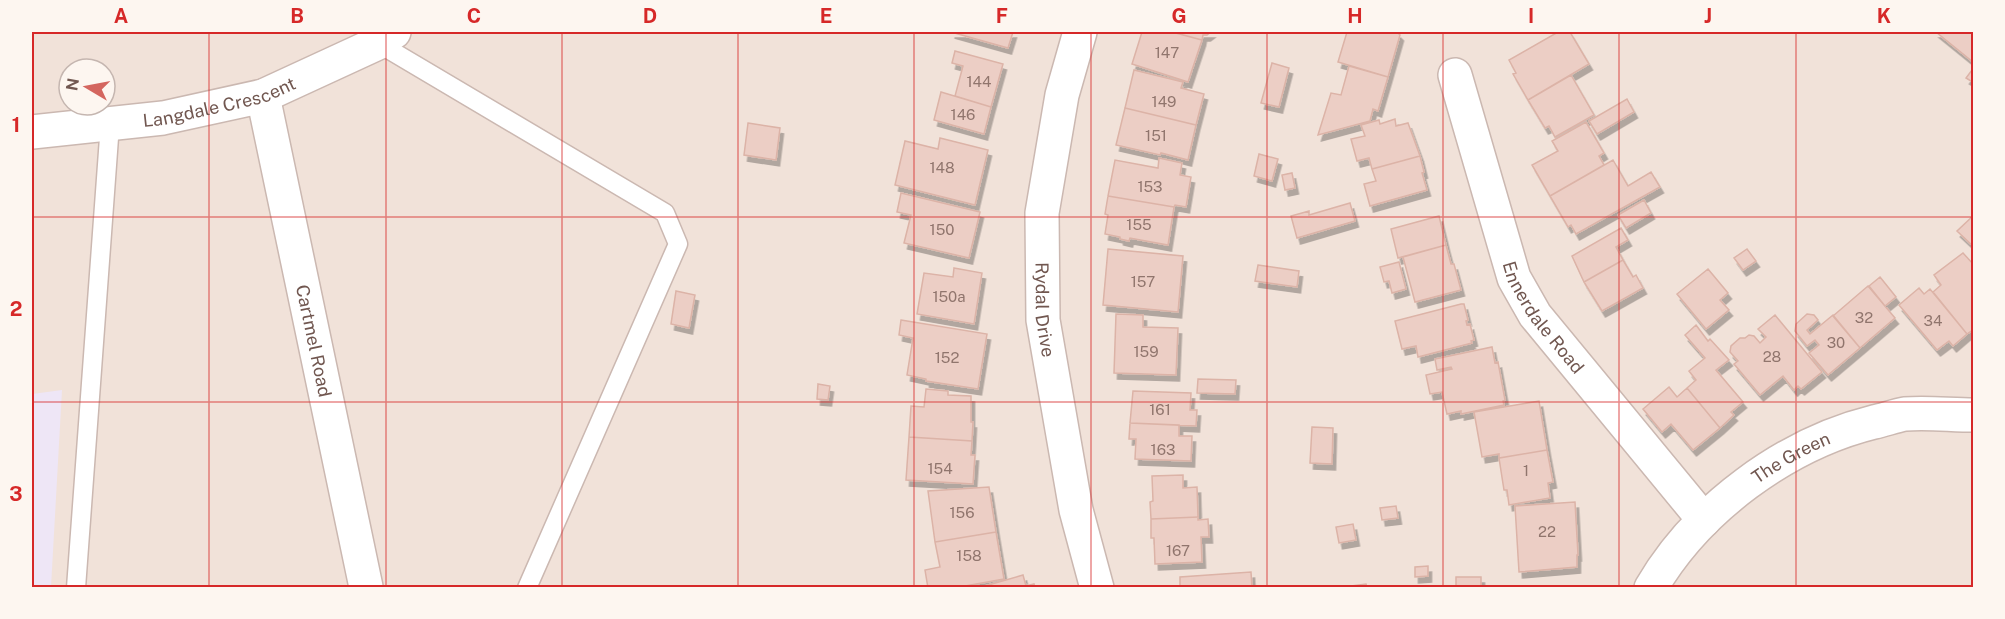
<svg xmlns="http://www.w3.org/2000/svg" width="2005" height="619" viewBox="0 0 2005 619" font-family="'Public Sans',sans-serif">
	<defs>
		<filter id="shadow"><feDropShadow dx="3.5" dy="6" stdDeviation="0" flood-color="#0004"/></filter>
	</defs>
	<rect width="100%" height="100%" fill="#faf1ea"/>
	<!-- residential -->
	<path fill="#f1e2d9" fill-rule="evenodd" d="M32 32H1973V587H32ZM69 69H105V105H69Z"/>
	<!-- education -->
	<path fill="#eee6f6" d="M62 390 51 587H32V394Z"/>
	<!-- building -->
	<path fill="#eccec5" stroke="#dcb3a7" stroke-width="1.5" filter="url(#shadow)" d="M951 32H1013L1008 48Z
		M1142 32H1172L1202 40 1188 82 1132 64Z
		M1172 32H1211L1207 35H1203L1202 40Z
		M1347 32H1397L1400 35 1388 77 1338 62Z
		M1558 32H1570L1589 64 1528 100 1513 74 1516 73 1509 60Z
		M1936 32H1974V61L1973 62Z
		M955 51 1003 64 991 107 955 96 963 66 952 63Z
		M1272 63 1289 68 1279 107 1261 103Z
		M1349 66 1388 77 1378 111 1373 109 1370 121 1318 135 1331 93 1341 95Z
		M1134 70 1183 82 1181 88 1204 94 1196 125 1125 108Z
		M1972 70 1974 71V83L1966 78Z
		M1571 75 1594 115 1555 137 1549 126 1545 128 1528 100Z
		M941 92 991 107 984 134 934 120Z
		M1627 99 1634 112 1597 134 1589 121Z
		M1125 108 1196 125 1188 160 1161 153 1160 155 1116 145Z
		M1395 119 1396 126 1408 123 1420 156 1372 169 1369 158 1357 161 1351 139 1365 136 1361 125 1379 120 1380 124Z
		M1586 122 1604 153 1599 156 1604 165 1550 196 1532 165 1558 151 1552 141Z
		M748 123 780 128 776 160 744 155Z
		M940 138 988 150 975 205 895 185 905 141 938 149Z
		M1259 154 1278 159 1272 181 1254 176Z
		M1420 156 1424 172 1422 173 1427 190 1370 206 1364 184 1376 181 1372 169Z
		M1159 158 1182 163 1180 175 1191 177 1186 207 1175 205 1174 207 1108 196 1115 160 1158 168Z
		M1613 160 1628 186 1651 172 1660 187 1576 234 1571 225 1568 227 1550 196Z
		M1292 173 1295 188 1285 190 1282 175Z
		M901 193 980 212 969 258 904 243 911 215 897 212Z
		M1108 196 1174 207 1168 245 1130 238 1129 241 1120 239V237L1105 234 1108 215 1105 214Z
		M1644 200 1651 213 1626 228 1618 215Z
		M1350 203 1355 221 1297 238 1291 216 1309 211V215Z
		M1974 215V247L1957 231Z
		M1439 216 1446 245 1398 258 1391 229Z
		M1621 228 1628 240 1616 247 1623 260 1584 282 1572 256Z
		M1446 245 1451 264H1454L1461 290 1415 302 1403 257Z
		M1108 249 1183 256 1178 312 1103 305Z
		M1747 249 1756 261 1743 270 1734 258Z
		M1963 253 1974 265V329L1967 334 1933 292 1941 285 1934 275Z
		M1623 260 1633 277 1636 275 1643 288 1602 311 1584 282Z
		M1399 262 1406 289 1392 293 1389 281 1384 282 1380 267Z
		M1258 265 1299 271 1297 287 1255 281Z
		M954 268 982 273 974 324 917 314 924 273 953 277Z
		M1708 269 1728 293 1720 300 1729 310 1706 329 1677 294Z
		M1880 277 1896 297 1885 306 1869 286Z
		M1868 286 1895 318 1860 348 1833 316Z
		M1919 288 1924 294 1930 289 1967 334 1953 346 1949 341 1937 350 1899 305Z
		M676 291 695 295 689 328 671 324Z
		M1461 304H1464L1468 320 1466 321 1467 325 1470 324 1474 340 1471 341 1472 343 1418 357 1416 346 1402 349 1395 321Z
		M1116 314 1143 315V327L1178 328 1176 375 1114 373Z
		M1807 314 1814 315 1818 320 1807 330 1810 334 1833 315 1860 348 1828 375 1809 353 1819 345 1815 340 1807 346 1795 331 1796 324Z
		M1775 315 1822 372 1801 389 1798 386 1794 390 1783 376 1760 395 1734 364 1738 361 1730 352 1731 346 1740 338H1745L1749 335 1754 336 1760 343 1766 337 1758 329Z
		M901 320 987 334 978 389 926 381V379L907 375 913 338 899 335Z
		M1696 325 1708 341 1710 339 1729 360 1716 370 1743 402 1731 412 1734 415 1720 428 1687 388 1696 380 1689 371 1705 358 1685 335Z
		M1492 347 1495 363 1498 362 1505 400 1503 401 1504 405 1461 414V411L1447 414 1442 392 1430 394 1426 375 1452 369 1451 367 1437 370 1435 359Z
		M1198 379 1236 380 1235 394 1197 393Z
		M818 384 830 386 828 400 817 399Z
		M1669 387 1677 397 1687 388 1720 428 1693 450 1671 424 1662 432 1643 409Z
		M926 389 948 391V395L971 396V422H973L972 441 909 437 911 406 924 407Z
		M1133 391 1191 393 1190 410H1197L1196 426 1130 423Z
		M1539 401 1547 450 1499 458V454L1482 457 1474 412Z
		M1130 423 1179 425V436H1192L1191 461 1135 459 1136 439H1129Z
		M1312 427 1333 428 1332 464 1310 463Z
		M909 437 972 441 971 455H975L973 484 906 480Z
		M1547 450 1553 482 1548 483 1550 498 1509 505 1507 490H1504L1499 458Z
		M1183 475V488L1197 487 1198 517 1151 519 1150 502 1153 501 1152 476Z
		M989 487 996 532 935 542 928 491Z
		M1575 502 1578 555H1577V567L1519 572 1515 506Z
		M1396 506 1398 518 1382 520 1380 508Z
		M1198 517V520L1208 519 1209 537H1201L1202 562 1155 564 1154 538H1151V519Z
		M1353 524 1356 540 1339 543 1336 527Z
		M996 532 1004 579 954 588H928L925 570 940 567 935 542Z
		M1428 566V576L1415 577V567Z
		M1251 572 1252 588H1180V577Z
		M1023 575 1026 586 1034 584 1035 588H986L985 586Z
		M1456 577H1481V588H1456Z
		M1366 584 1367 588H1351L1350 586Z"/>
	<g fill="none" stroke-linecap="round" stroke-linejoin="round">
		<!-- service casing -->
		<g stroke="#cbb8b1" stroke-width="21">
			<path id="service" d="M378 43 665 213 678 244 527 588
				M76 588 110 124"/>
		</g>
		<!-- minor casing -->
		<g stroke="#cbb8b1" stroke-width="36">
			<g id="minor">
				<path id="s1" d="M1080 32 1062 95 1042 213 1043 320 1076 510 1097 588"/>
				<path id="s2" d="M1455 75 1514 278 1535 315 1704 520"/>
				<path id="s3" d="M263 96 366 587"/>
				<path id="s4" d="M32 132 163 118 263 96 378 43 394 32"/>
				<path id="s5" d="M1651 588C1697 509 1785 444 1874 422 1884 420 1894 416 1905 414 1927 412 1951 415 1974 415"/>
			</g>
		</g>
		<!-- service -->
		<use href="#service" stroke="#fff" stroke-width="18"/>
		<!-- minor -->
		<use href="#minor" stroke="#fff" stroke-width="33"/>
	</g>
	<!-- grid -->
	<path fill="none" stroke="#d62828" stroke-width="1.5" stroke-opacity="0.55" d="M209 32V588M386 32V588M562 32V588M738 32V588M914 32V588M1091 32V588M1267 32V588M1443 32V588M1619 32V588M1796 32V588M32 217H1974M32 402H1974"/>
	<g text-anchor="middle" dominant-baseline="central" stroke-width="4.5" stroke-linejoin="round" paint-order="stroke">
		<!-- number labels -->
		<g font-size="15" fill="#90756d">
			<text x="1167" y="52">147</text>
			<text x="979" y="81">144</text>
			<text x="1164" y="101">149</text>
			<text x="963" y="114">146</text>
			<text x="1156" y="135">151</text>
			<text x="942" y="167">148</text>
			<text x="1150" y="186">153</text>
			<text x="1139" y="224">155</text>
			<text x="942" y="229">150</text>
			<text x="1143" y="281">157</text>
			<text x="949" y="296">150a</text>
			<text x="1864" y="317">32</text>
			<text x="1933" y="320">34</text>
			<text x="1836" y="342">30</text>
			<text x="1146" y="351">159</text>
			<text x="1772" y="356">28</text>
			<text x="947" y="357">152</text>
			<text x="1160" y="409">161</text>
			<text x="1163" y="449">163</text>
			<text x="940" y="468">154</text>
			<text x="1526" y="470">1</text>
			<text x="962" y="512">156</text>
			<text x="1547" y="531">22</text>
			<text x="1178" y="550">167</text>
			<text x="969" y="555">158</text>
		</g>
		<!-- street labels -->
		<g font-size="18" fill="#715750" stroke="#fdf6f0">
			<text stroke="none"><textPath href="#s4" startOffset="190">Langdale Crescent</textPath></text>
			<text stroke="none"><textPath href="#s1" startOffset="282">Rydal Drive</textPath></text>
			<text stroke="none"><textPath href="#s2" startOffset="260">Ennerdale Road</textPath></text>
			<text stroke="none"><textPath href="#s3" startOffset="250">Cartmel Road</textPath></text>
			<text stroke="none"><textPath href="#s5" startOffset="194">The Green</textPath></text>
		</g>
	</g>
	<!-- border -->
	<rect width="2005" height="619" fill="none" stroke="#fdf6f0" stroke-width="66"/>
	<!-- north arrow -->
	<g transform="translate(87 87) rotate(280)"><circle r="28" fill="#fdf6f0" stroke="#c5b6b0" stroke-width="1.5"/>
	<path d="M0-4.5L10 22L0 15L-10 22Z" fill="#d4665f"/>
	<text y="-9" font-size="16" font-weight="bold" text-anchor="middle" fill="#715750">N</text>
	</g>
	<rect x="33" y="33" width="1939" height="553" fill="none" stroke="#d62828" stroke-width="2"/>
	<g font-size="20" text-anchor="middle" font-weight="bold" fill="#d62828">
		<text x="121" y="23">A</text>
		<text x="297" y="23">B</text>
		<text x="474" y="23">C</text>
		<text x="650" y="23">D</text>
		<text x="826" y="23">E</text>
		<text x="1002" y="23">F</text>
		<text x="1179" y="23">G</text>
		<text x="1355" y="23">H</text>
		<text x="1531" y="23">I</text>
		<text x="1708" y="23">J</text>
		<text x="1884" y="23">K</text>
		<text x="16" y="132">1</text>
		<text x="16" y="316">2</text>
		<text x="16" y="501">3</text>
	</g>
</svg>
